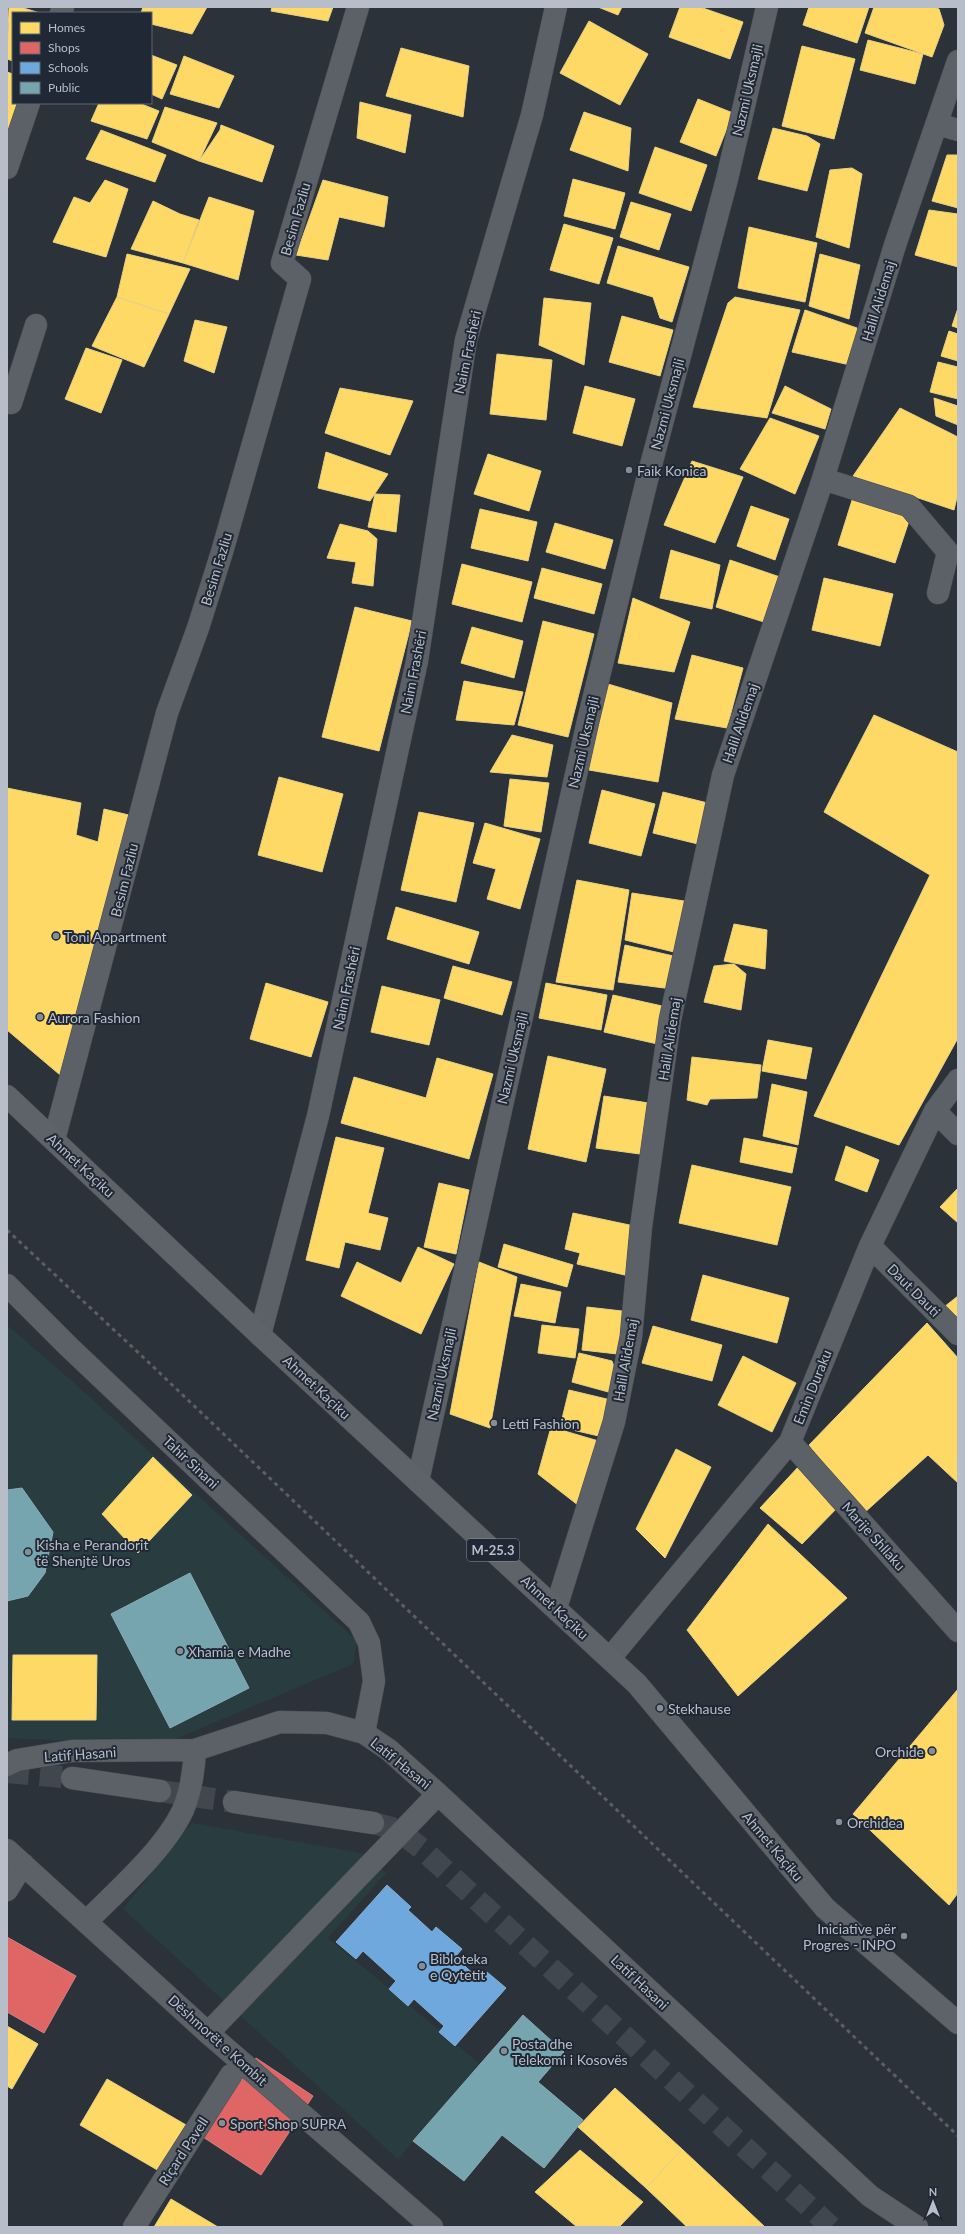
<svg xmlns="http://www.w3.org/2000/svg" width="965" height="2234" viewBox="0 0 965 2234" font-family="Lato,sans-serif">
	<rect width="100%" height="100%" fill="#2c3239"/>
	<!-- green -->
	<path fill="#293d40" d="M7 1325 73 1382 357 1641 353 1664 168 1742 123 1743 7 1738Z
		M192 1823 365 1854 386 1873 328 1938 480 2064 398 2159 123 1909Z"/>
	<!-- homes -->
	<path fill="#ffd966" stroke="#e9d184" d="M9 7H20L40 13H13V61L7 59Z
		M143 7H207L192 34 151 24V13H141Z
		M272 7H333L328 21 271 11Z
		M598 7H622L618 15Z
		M680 7H700L743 22 730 59 669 37Z
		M809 7H869L857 43 803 25Z
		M874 7H933L939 9 944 25 932 57 865 33Z
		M589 21 648 54 620 105 560 73Z
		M868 40 923 54 915 84 860 70Z
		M802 46 855 59 834 139 782 126Z
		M401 48 469 66 463 117 386 96Z
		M151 55 177 65 162 99 151 94Z
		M184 56 234 76 219 108 170 94Z
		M7 72 13 74V103H23L13 130 7 128Z
		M698 99 733 113 716 156 680 142Z
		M360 102 411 115 405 153 357 138Z
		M99 103H139L159 111 147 139 91 121Z
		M165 107 217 123 199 161 152 142Z
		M584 112 631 128 628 171 570 150Z
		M221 125 274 146 262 182 199 161 220 130Z
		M773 128 807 136 820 144 807 191 758 179Z
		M101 130 166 155 155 182 86 159Z
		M655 147 707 165 691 211 639 193Z
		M947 155H958V208L932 201Z
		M852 168 862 174 849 248 816 237 830 170Z
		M573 179 625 193 615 229 564 216Z
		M105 180 128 189 106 257 53 242 74 197 90 203Z
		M323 180 388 197 384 227 339 217 328 260 296 255Z
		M209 197 254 211 238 280 183 263Z
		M153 201 180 214 199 220 183 263 131 249Z
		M631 202 671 214 659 250 620 237Z
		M929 210 958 214V267L915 255Z
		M564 224 613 238 599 284 550 270Z
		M749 227 817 243 805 302 738 288Z
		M618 246 689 267 672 322 660 318 653 297 607 283Z
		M127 254 190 269 169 314 117 297Z
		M820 254 860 265 849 319 809 306Z
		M117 297 169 314 144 367 92 346Z
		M735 297 800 310 767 418 693 407 728 303Z
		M544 298 591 303 584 365 539 345Z
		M958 308V328L952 326Z
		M805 310 857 328V342L850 365 792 352Z
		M622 316 673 330 660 376 609 362Z
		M195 320 227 327 214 373 184 361Z
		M949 331 958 334V361L941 356Z
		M86 348 122 360 101 413 65 399Z
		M497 354 552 360 546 420 490 414Z
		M938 362 958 367V399L930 392Z
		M585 386 635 399 622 446 573 433Z
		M785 386 831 409 825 429 772 413Z
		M340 388 413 401 390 455 325 433Z
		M934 398 958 406V425L936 416Z
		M900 408 958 437V493L954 510 853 476Z
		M770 418 819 436 795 494 740 469Z
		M326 452 388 474 370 501 318 488Z
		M488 454 541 471 529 511 474 494Z
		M692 461 743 477 715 543 664 525Z
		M375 494 400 495 396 532 368 527Z
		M854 494 912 512 895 563 838 545Z
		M751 506 789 519 775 560 737 546Z
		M480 509 537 522 528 561 471 548Z
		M555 523 613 540 605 569 546 552Z
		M340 524 368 531 377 539 373 586 352 583 356 562 327 558Z
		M671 550 720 565 712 609 660 598Z
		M730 560 780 577 764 622 716 607Z
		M462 564 532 582 522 622 452 604Z
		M542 568 602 584 594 614 534 598Z
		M824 578 893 594 880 646 812 630Z
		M633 598 690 622 674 672 618 663Z
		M355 607 412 621 379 751 322 737Z
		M543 621 594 634 568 737 518 725Z
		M472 627 523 641 514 678 461 663Z
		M692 655 743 668 727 728 675 719Z
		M464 681 523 692 514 725 456 720Z
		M608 684 672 703 658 782 589 770Z
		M874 715 958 752V1038L899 1145 814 1116 930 875 824 812Z
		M512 735 553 745 547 777 490 772Z
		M279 777 343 794 322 872 258 855Z
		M510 779 549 783 541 832 504 826Z
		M7 788 81 803 76 835 98 842 104 809 137 817 66 1080 7 1030Z
		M602 790 655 804 641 856 589 843Z
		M663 792 716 805 706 846 653 833Z
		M419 812 474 823 456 902 401 890Z
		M485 823 540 839 520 909 487 899 496 869 473 863Z
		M577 880 629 890 613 990 556 982Z
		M632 893 684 901 678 953 625 940Z
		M396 907 479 932 469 964 387 939Z
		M734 924 767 930 765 969 724 961Z
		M625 945 678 957 672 989 618 982Z
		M734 964 746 974 741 1010 704 1002 714 966Z
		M453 966 512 982 502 1015 444 998Z
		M266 983 328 1002 311 1057 250 1039Z
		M546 983 607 995 601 1030 539 1018Z
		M382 986 440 1000 429 1045 371 1032Z
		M613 995 671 1008 662 1045 604 1032Z
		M768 1040 812 1048 806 1079 762 1071Z
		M548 1056 606 1069 586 1162 528 1149Z
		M692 1057 761 1065 757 1098 710 1099 707 1105 687 1100Z
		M437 1058 493 1074 469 1159 341 1123 354 1077 426 1098Z
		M772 1084 807 1092 798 1145 763 1136Z
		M604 1096 655 1104 647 1155 596 1148Z
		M336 1137 384 1148 368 1213 388 1218 380 1250 345 1242 339 1268 306 1260Z
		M744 1138 797 1148 792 1173 740 1162Z
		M846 1146 879 1160 867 1192 835 1180Z
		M692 1165 791 1187 777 1245 679 1223Z
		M439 1183 469 1190 456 1254 424 1247Z
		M958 1188V1223L940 1207Z
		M573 1213 639 1227 629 1276 577 1264 580 1253 565 1249Z
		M504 1244 573 1265 567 1287 498 1267Z
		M418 1247 454 1264 421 1334 341 1296 357 1262 401 1283Z
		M479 1262 517 1277 490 1428 450 1414Z
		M703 1275 789 1298 777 1343 691 1320Z
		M521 1284 561 1292 555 1323 514 1316Z
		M958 1296V1322L944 1307Z
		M587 1307 631 1312 626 1355 582 1350Z
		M927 1323 958 1358V1483L928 1455 863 1514 809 1445Z
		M542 1325 579 1329 575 1358 538 1353Z
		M653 1326 722 1345 712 1381 642 1363Z
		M579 1353 612 1361 617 1375 612 1393 572 1382Z
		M743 1356 796 1383 772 1432 718 1405Z
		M569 1390 611 1400 603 1437 560 1427Z
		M551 1427 602 1442 583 1509 538 1474Z
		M676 1449 711 1467 665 1558 636 1529Z
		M153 1457 192 1495 138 1553 102 1514Z
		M800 1465 841 1504 802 1544 760 1508Z
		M768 1524 847 1598 738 1696 687 1630Z
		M13 1655H97L96 1720H12Z
		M958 1689V1893L949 1905 853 1814Z
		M7 2026 38 2044 12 2089 7 2086Z
		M107 2079 193 2129 166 2175 80 2125Z
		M615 2088 682 2149 646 2188 578 2127Z
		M682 2149 765 2227H687L646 2188Z
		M580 2150 643 2202 619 2227H577L535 2192Z
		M171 2199 218 2227H154Z"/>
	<!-- shops -->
	<path fill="#e06666" stroke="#d48084" d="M7 1937 76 1976 44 2033 7 2012Z
		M256 2058 313 2096 261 2175 203 2137Z"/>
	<!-- schools -->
	<path fill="#6fa8dc" stroke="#85afd6" d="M387 1885 411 1907 408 1910 432 1932 436 1927 462 1949 455 1957 480 1980 487 1972 506 1988 455 2046 439 2032 444 2026 414 1999 408 2006 389 1989 396 1981 363 1951 356 1959 336 1942Z"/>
	<!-- public -->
	<path fill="#76a5af" stroke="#8aacb7" d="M22 1488 53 1532 45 1573 28 1596 7 1601V1490Z
		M190 1573 249 1688 170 1728 111 1614Z
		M523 2015 564 2052 538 2082 583 2120 544 2168 502 2135 464 2181 413 2141Z"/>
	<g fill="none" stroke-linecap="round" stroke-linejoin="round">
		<!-- street-tunnel -->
		<path stroke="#41474f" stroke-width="22" stroke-dasharray="22 11" stroke-linecap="butt" d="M7 1772 72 1778
			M160 1791 234 1802
			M373 1823 396 1829 421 1848 831 2227"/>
		<!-- street casing -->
		<g stroke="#4a4e54" stroke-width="23">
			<path id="street" d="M61 13 63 7
				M937 124 958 130
				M7 168 29 103
				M11 403 36 325
				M823 479 909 506 948 552 938 593
				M935 1111 958 1134
				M54 1140 167 713 198 628 222 552 300 279 282 263 358 7
				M870 1246 958 1334
				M7 1285 69 1347 359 1622 369 1643 374 1681 364 1733
				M260 1335 318 1116 417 661 466 340 532 115 556 7
				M790 1442 958 1631
				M418 1481 588 721 647 480 727 179 767 7
				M556 1608 614 1422 631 1337 641 1227 670 1020 723 775 823 479 896 242 958 61
				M610 1658 790 1442 870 1246 935 1111 958 1080
				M7 1765 17 1760 72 1751 195 1750 280 1722 327 1723 364 1733 389 1750 438 1794 870 2196 917 2227
				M72 1778 160 1791
				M234 1802 373 1823
				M7 1850 208 2033 432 2227
				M7 1890 23 1864
				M86 1922C117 1891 165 1849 183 1810 191 1791 194 1770 195 1750
				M208 2033 438 1794
				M134 2227 231 2075"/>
		</g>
		<!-- primary casing -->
		<g stroke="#4a4e56" stroke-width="23">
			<path id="primary" d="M7 1096 260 1335 637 1684 825 1908 958 2023"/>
		</g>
		<!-- street -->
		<use href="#street" stroke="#5c6067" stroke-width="22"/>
		<!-- primary -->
		<use href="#primary" stroke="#5e6369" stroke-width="22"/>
		<!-- rail -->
		<path stroke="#5a5f65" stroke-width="3" stroke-dasharray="4 4" stroke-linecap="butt" d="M7 1230 144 1358 958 2136"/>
	</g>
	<!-- markers -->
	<g fill="#868d97" stroke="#1f2834" stroke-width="1.5">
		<circle cx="629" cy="470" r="4"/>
		<circle cx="56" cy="936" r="4"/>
		<circle cx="40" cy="1017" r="4"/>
		<circle cx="494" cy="1423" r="4"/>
		<circle cx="28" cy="1552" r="4"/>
		<circle cx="180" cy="1651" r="4"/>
		<circle cx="660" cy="1708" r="4"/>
		<circle cx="932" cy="1751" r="4"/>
		<circle cx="839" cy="1822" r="4"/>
		<circle cx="904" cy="1936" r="4"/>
		<circle cx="422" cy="1966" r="4"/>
		<circle cx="504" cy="2051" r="4"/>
		<circle cx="222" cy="2123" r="4"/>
	</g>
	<g text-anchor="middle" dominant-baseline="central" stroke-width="4" stroke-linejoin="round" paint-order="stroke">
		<!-- shield labels -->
		<rect fill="#1f2834" stroke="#89919c" stroke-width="1" x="467" y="1539" width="52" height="22" rx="3"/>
		<g font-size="13" font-weight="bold" fill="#b7bec9">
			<text x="493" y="1550">M-25.3</text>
		</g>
		<!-- street labels -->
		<g font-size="14" fill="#b7bec9" stroke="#1f2834">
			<text transform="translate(747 90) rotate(-77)">Nazmi Uksmajli</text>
			<text transform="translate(295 219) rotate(-74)">Besim Fazliu</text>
			<text transform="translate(878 301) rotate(-73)">Halil Alidemaj</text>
			<text transform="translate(467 352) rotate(-78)">Naim Frashëri</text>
			<text transform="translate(667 404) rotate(-75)">Nazmi Uksmajli</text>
			<text transform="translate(216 569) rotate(-73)">Besim Fazliu</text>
			<text transform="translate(413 672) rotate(-79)">Naim Frashëri</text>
			<text transform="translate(740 723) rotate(-71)">Halil Alidemaj</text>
			<text transform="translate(583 742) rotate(-77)">Nazmi Uksmajli</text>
			<text transform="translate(124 880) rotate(-76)">Besim Fazliu</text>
			<text transform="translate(346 988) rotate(-78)">Naim Frashëri</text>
			<text transform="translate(669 1039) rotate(-81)">Halil Alidemaj</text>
			<text transform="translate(512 1058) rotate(-77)">Nazmi Uksmajli</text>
			<text transform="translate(81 1165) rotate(43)">Ahmet Kaçiku</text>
			<text transform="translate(914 1290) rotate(45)">Daut Dauti</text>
			<text transform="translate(625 1360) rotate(-80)">Halil Alidemaj</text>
			<text transform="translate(441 1374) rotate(-78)">Nazmi Uksmajli</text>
			<text transform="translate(317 1387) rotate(43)">Ahmet Kaçiku</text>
			<text transform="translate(812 1387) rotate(-68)">Emin Duraku</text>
			<text transform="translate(191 1462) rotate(43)">Tahir Sinani</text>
			<text transform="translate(874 1536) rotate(48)">Marije Shllaku</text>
			<text transform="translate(555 1607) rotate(43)">Ahmet Kaçiku</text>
			<text transform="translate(80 1754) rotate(-4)">Latif Hasani</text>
			<text transform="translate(401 1763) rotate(39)">Latif Hasani</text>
			<text transform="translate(773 1846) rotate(50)">Ahmet Kaçiku</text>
			<text transform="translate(640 1982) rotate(43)">Latif Hasani</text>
			<text transform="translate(218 2040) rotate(42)">Dëshmorët e Kombit</text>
			<text transform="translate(183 2151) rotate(-57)">Riçard Pavell</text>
		</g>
		<!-- poi labels -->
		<g font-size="14" fill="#b7bec9" stroke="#1f2834" text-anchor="start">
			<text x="637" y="470">Faik Konica</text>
			<text x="64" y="936">Toni Appartment</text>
			<text x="48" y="1017">Aurora Fashion</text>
			<text x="502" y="1423">Letti Fashion</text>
			<text x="36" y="1544">Kisha e Perandorit<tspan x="36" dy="16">të Shenjtë Uros</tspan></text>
			<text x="188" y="1651">Xhamia e Madhe</text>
			<text x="668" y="1708">Stekhause</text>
			<text x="924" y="1751" text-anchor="end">Orchide</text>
			<text x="847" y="1822">Orchidea</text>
			<text x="896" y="1928" text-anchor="end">Iniciative për<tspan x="896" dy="16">Progres - INPO</tspan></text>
			<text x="430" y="1958">Bibloteka<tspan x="430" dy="16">e Qytetit</tspan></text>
			<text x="512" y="2043">Posta dhe<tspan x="512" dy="16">Telekomi i Kosovës</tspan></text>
			<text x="230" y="2123">Sport Shop SUPRA</text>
		</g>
	</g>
	<!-- border -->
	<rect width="965" height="2234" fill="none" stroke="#b7bec9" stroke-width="16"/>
	<!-- legend -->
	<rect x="12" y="12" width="140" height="92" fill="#1f2834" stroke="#5c6470"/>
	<rect x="20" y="22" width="20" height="12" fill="#ffd966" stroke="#5c6470"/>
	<text x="48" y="32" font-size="12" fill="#b7bec9">Homes</text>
	<rect x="20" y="42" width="20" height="12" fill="#e06666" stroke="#5c6470"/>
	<text x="48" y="52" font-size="12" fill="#b7bec9">Shops</text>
	<rect x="20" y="62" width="20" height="12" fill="#6fa8dc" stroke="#5c6470"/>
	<text x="48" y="72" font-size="12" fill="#b7bec9">Schools</text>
	<rect x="20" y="82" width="20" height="12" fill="#76a5af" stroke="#5c6470"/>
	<text x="48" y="92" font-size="12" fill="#b7bec9">Public</text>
	<!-- north arrow -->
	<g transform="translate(933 2202)" stroke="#1f2834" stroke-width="3" paint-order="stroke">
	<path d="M0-3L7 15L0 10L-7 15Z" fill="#b7bec9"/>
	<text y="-6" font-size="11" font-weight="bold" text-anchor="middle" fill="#b7bec9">N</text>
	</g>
</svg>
